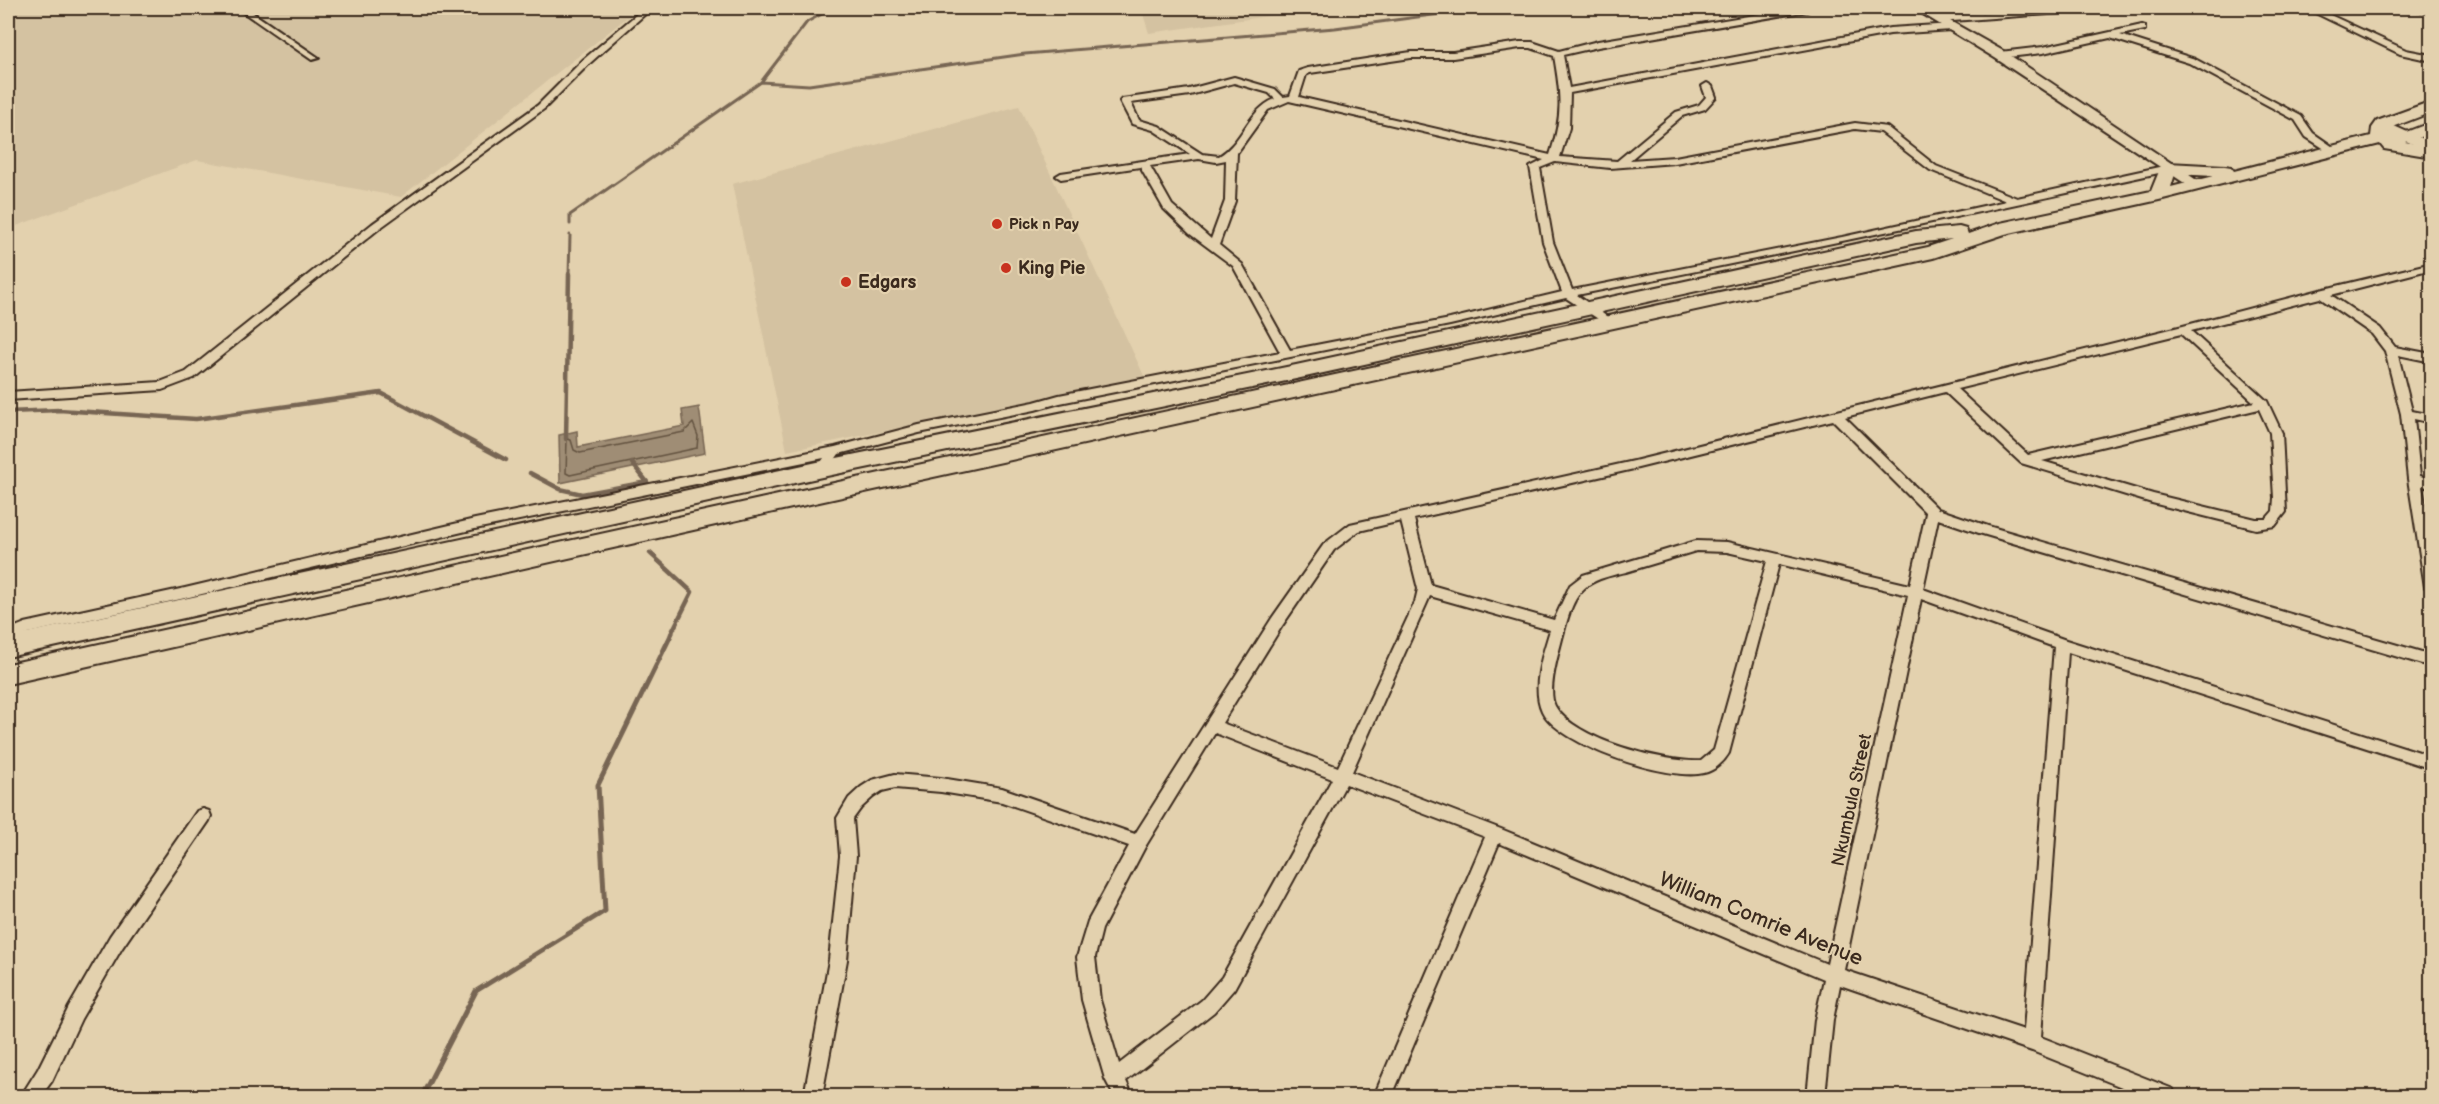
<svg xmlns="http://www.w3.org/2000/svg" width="2439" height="1104" viewBox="0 0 2439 1104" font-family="'Balsamiq Sans',sans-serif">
	<rect width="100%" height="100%" fill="#e3d1ae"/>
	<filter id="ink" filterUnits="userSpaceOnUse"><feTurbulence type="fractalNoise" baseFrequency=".0167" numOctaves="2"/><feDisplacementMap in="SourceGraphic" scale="12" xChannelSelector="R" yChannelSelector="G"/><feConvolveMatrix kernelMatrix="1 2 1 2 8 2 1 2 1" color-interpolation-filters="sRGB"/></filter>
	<g filter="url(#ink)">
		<!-- built -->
		<path fill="#d4c2a1" d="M8 8H258L265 11 275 8H639L401 197 197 160 8 229Z
			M1141 8H1324L1149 33Z
			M1019 106 1145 378 787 451 732 184Z"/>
		<!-- water -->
		<path fill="#9f8d74" stroke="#776552" stroke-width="1.5" d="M699 407 705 453 560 483 559 435 577 431 578 447 684 426 682 410Z"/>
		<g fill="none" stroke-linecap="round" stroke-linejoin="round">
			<!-- shore -->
			<path stroke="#635240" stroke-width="1.5" d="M693 423 698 436 697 448 570 475 566 473 567 439 571 440 574 450 580 453 684 432Z"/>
			<!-- stream-far2 -->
			<path stroke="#776552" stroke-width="3" d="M761 82 809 85 1025 54 1335 28 1485 8
				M570 224V215L761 82 807 22 833 8
				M569 275 570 235"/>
			<!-- stream-far1 -->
			<path stroke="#776552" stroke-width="4.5" d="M8 412 59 410 196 419 381 393 506 460
				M566 439 569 274
				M530 473 560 489 582 494 647 482 632 463
				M650 553 692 592 671 634"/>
			<!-- stream -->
			<path stroke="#776552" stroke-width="5" d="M422 1096 476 991 605 911 598 785 672 633"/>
			<!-- street casing -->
			<g stroke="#3b2a1e" stroke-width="4">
				<path id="street" d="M237 8H246L319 58 312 60Z
					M644 8H652L590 63 544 109 380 228 194 378 162 390 8 400V392L160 382 186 372 372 224 538 105 584 59Z
					M1796 8H1812L1808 11 1598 47 1563 55 1569 88 1890 28 1952 24 1956 27 1952 30 1890 34 1570 93 1569 128 1560 157 1617 161 1676 112 1699 105 1706 97 1702 86 1707 83 1712 86 1716 97 1705 109 1682 116 1630 160 1675 157 1855 123 1887 127 1936 166 2017 198 2168 165 2173 168 2168 171C1972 214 1775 256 1577 295L1613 321 1615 323 1609 326 1566 298 1450 325 1060 403 1035 410 919 433 839 454 826 472 822 473 816 469 824 458 475 529 185 598 28 633 8 641V630L25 623 185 588 475 519 835 447 919 425 1034 402 1059 395 1280 352 1233 266 1190 234 1164 209 1140 167 1061 179 1056 176 1061 173 1190 154 1153 130 1132 124 1120 101 1122 99 1189 89 1234 77 1275 89 1283 97 1290 96 1299 71 1308 68 1411 52H1453L1520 42H1532L1559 51 1598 41ZM1520 48H1531L1554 56C1561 96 1563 115 1550 155L1299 97 1306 75 1310 73 1411 58H1453ZM1234 83 1269 93 1275 99C1248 110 1243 142 1219 156L1202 154 1159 126 1139 120 1131 103 1190 95ZM1289 101 1544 160 1530 167 1543 242 1562 292 1450 319 1290 350 1242 264 1219 245 1235 201 1237 153 1268 110ZM1855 129 1881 132 1930 170 2006 201 1842 237 1572 290 1553 242 1540 168 1555 162 1610 168 1675 163ZM1199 159 1216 162 1226 160 1225 201 1211 239 1172 205 1150 166Z
					M2061 8H2093L2089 11 1939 22 1935 19 1939 16Z
					M2305 8H2315L2406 50 2432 55V61L2400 54Z
					M2417 8H2432V13L2418 10Z
					M2142 25 2145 26V30L2120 35 2195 59 2301 116 2313 133 2339 151 2331 153 2306 137 2295 120 2189 63 2110 38 2043 53 2000 58 1996 55 2000 52 2043 47Z
					M2432 263V269L2331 295 2380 328 2395 347 2432 354V362L2398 355 2412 411 2432 415V423L2414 419 2420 476 2432 479V488L2422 486 2432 544V592L2425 587 2408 479 2401 414 2385 351 2372 334 2320 298 2191 331 2267 401 2282 433 2286 512 2275 526 2256 529 2152 503 2021 463 1945 392 1845 417 1938 509 1988 526 2432 655V667L1979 533 1938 519 1923 589 2066 640 2432 756V769L2068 652 2041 1037 2173 1089 2175 1096H2144L2032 1051 1840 985 1833 1020 1825 1096H1807L1815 1020 1824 979 1499 843 1392 1096H1374L1485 837 1346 784 1234 989 1214 1012 1126 1081 1133 1096H1114L1105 1079 1082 1000 1077 957 1088 921 1129 846 1002 802 941 792 895 788 882 791 873 797 861 808 853 819 856 856 847 960 822 1096H804L829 960 840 856 837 818 849 798 861 787 872 780 895 774 941 778 1002 788 1135 834 1272 618 1324 544 1350 524 1634 461 2183 326 2316 291ZM2181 334 2254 402 2028 455 1957 389ZM2259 409 2270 433 2274 498 2273 511 2266 519H2256L2153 494 2042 461ZM1833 420 1926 513 1910 585 1727 542 1696 541 1583 575 1570 585 1554 620 1431 585 1414 519 1634 469ZM1401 521 1418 589 1415 602 1338 767 1222 723 1282 626 1334 550 1359 531ZM1696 551 1727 552 1767 561 1714 750 1701 761C1665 763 1574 740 1555 706 1547 691 1558 655 1562 639 1567 621 1572 597 1587 586 1598 578 1613 575 1626 572 1649 565 1673 558 1696 551ZM1779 564 1908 595 1827 964 1501 829 1352 772 1430 596 1550 630C1543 653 1531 687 1542 711 1558 745 1669 782 1704 773 1714 771 1724 762 1729 753ZM1921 599 2054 647 2024 1030 1844 970ZM1215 733 1332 779 1222 977 1202 1000 1119 1064 1100 1000 1095 957 1102 929 1145 847Z
					M203 809 209 811 211 816 209 821 122 948 81 1019 52 1081 41 1096H21L38 1069 69 1007 110 936 197 811Z"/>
			</g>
			<!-- secondary casing -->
			<g stroke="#3b2a1e" stroke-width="4">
				<path id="secondary" d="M1913 8H1927L2005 52 2204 185 2202 188H2192L1995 58Z
					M2383 121 2432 143V153L2378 128 2376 125Z"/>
			</g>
			<!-- highway casing -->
			<g stroke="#3b2a1e" stroke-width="4">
				<path id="highway" d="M2432 101V112L2388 129 2389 133 2406 132 2432 122V133L2405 142 2432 147V157L2384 149 2380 144 2159 200 2005 234 1933 258 769 513 8 684V664L769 497 1928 247 1952 239 1916 243 1296 379 822 477 8 657V637L822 461 1296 365 1916 231 1959 227 1966 229 1968 234 2000 223 2151 191 2162 164 2168 163 2225 166 2231 167 2234 171 2371 136 2372 128 2377 121ZM2175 174 2214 176 2171 187Z"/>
			</g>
			<!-- street -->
			<use href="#street" fill="#e3d1ae" fill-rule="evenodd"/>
			<!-- secondary -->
			<use href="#secondary" fill="#e3d1ae" fill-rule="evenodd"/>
			<!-- highway -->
			<use href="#highway" fill="#e3d1ae" fill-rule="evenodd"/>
		</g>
	</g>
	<!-- markers -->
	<g fill="#c8321e" stroke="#e3d1ae" stroke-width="2">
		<circle cx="997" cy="224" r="6"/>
		<circle cx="1006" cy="268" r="6"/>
		<circle cx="846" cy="282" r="6"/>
	</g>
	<g text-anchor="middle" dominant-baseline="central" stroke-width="4.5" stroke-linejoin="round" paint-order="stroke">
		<!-- far-poi labels -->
		<g font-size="15" font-weight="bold" fill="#3b2a1e" stroke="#e3d1ae" text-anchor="start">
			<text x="1009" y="224">Pick n Pay</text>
		</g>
		<!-- poi labels -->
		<g font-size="18" font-weight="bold" fill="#3b2a1e" stroke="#e3d1ae" text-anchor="start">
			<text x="1018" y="268">King Pie</text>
			<text x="858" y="282">Edgars</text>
		</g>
		<!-- street labels -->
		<g font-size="18" fill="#3b2a1e" stroke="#e3d1ae">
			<text transform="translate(1852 800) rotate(-78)">Nkumbula Street</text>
		</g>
		<!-- near-street labels -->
		<g font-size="21" fill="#3b2a1e" stroke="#e3d1ae">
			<text transform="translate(1761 919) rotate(22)">William Comrie Avenue</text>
		</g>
	</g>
	<!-- margin -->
	<rect width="2439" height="1104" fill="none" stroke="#e3d1ae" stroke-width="30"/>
	<rect x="15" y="15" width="2409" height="1074" fill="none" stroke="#3b2a1e" stroke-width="2" filter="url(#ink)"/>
</svg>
